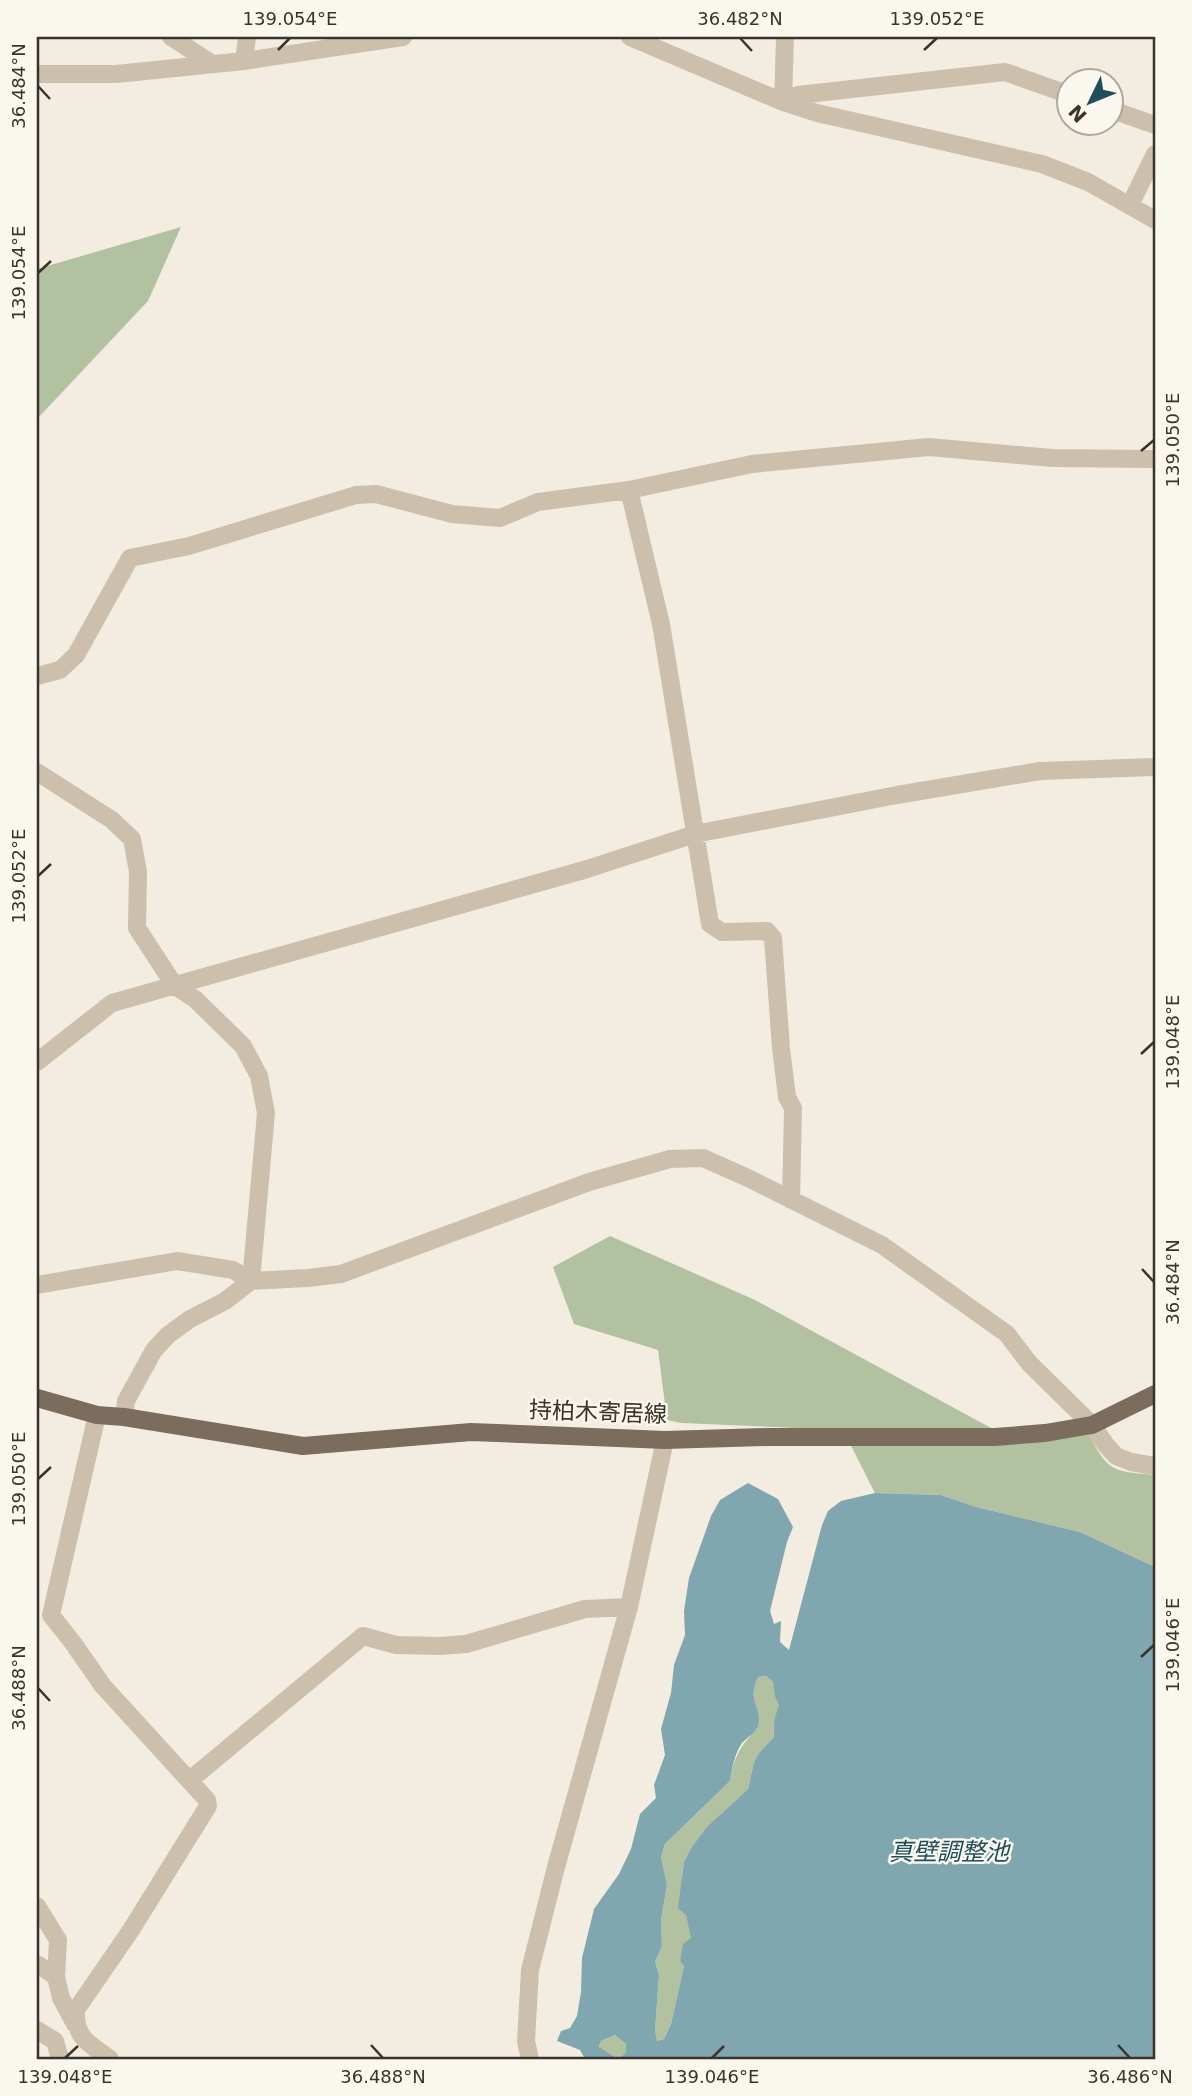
<svg xmlns="http://www.w3.org/2000/svg" width="1192" height="2096" viewBox="0 0 1192 2096" font-family="'DejaVu Sans','Noto Sans JP',sans-serif">
	<rect width="100%" height="100%" fill="#f3ede1"/>
	<!-- green -->
	<path fill="#b2c2a1" d="M181 227 148 301 37 419V269Z
		M610 1236 755 1300 1004 1435 1089 1434C1108 1473 1114 1471 1155 1475V1567L1080 1532 976 1507 941 1495 875 1493 843 1430 681 1423 667 1420 658 1350 574 1324 553 1267Z
		M766 1676 773 1682C775 1689 779 1699 779 1706 780 1716 773 1725 774 1737L759 1753 754 1762 748 1789 721 1814 684 1862 682 1877 686 1915 692 1938 680 1961 684 1966 671 2024 664 2039 657 2041 655 2030 659 1975 655 1962 662 1946 661 1920 667 1885 661 1857 665 1844 730 1781C733 1759 741 1744 757 1729L753 1686 758 1677Z
		M615 2035 626 2044V2052L619 2059 599 2048 601 2041Z"/>
	<!-- water -->
	<path fill="#80a6b0" fill-rule="evenodd" d="M748 1483 778 1499 793 1527 787 1542 770 1611 774 1624 781 1621 780 1642 789 1650 822 1525 828 1511 841 1501 875 1493 941 1495 976 1507 1080 1532 1155 1567V2059H619L626 2052V2044L615 2035 601 2041 599 2047 618 2059H585L580 2050 557 2041 561 2031 570 2028 577 2016 581 1992 582 1958 594 1909 619 1874 631 1849 640 1814 656 1798 654 1785 665 1755 661 1729 671 1693 674 1665 685 1635 684 1611 689 1578 711 1516 720 1500ZM766 1676 773 1682 775 1696 779 1705 774 1721V1737L759 1753 754 1762 748 1789 707 1827 692 1847 684 1862 678 1908 686 1915 691 1938 683 1944 680 1961 684 1966 671 2024 664 2039 657 2041 655 2030 659 1975 655 1962 662 1946 661 1920 667 1885 661 1857 665 1844 730 1781C732 1768 735 1753 742 1743 747 1737 755 1734 758 1726 763 1710 746 1699 758 1677Z"/>
	<g fill="none" stroke-linecap="round" stroke-linejoin="round">
		<!-- minor -->
		<path stroke="#ccc0ac" stroke-width="18" d="M171 37 211 63
			M630 37 783 102 817 113 1042 164 1088 182 1155 220
			M785 37 783 102 798 95 1005 72 1070 95
			M244 61 247 37
			M37 74H116L244 61 403 37
			M1112 110 1155 125
			M1130 205 1155 154
			M629 490 661 624 710 924 722 932 767 931 773 938 781 1048 787 1097 793 1108 791 1200
			M37 676 60 670 76 655 130 558 189 546 356 495 376 494 452 514 500 518 538 502 629 490 752 464 929 447 1052 458 1155 459
			M37 772 112 820 132 839 138 872 137 928 175 986 195 999 243 1046 259 1076 266 1113 251 1281
			M37 1062 112 1003 584 870 695 834 897 795 1040 771 1155 767
			M37 1285 177 1261 233 1270 251 1281
			M124 1417 126 1401 154 1350 168 1335 190 1319 225 1301 251 1281 308 1278 341 1274 589 1182 670 1159 703 1158 748 1178 882 1245 1007 1334 1029 1363 1092 1425 1106 1445 1116 1456 1131 1462 1155 1466
			M51 1615 73 1643 103 1686 207 1800 208 1806 131 1930 76 2010C74 2038 90 2044 110 2059
			M51 1615 97 1415
			M190 1780 363 1636 396 1645 440 1646 466 1644 585 1609 629 1607
			M37 1906 58 1940 56 1977 39 1965H37
			M56 1977 61 1998 75 2024
			M37 2030 55 2041 60 2059
			M530 2059 526 2041 530 1970 556 1867 629 1607 665 1440"/>
		<!-- major -->
		<path stroke="#7b6c5d" stroke-width="18" d="M37 1398 97 1415 124 1417 303 1446 471 1432 665 1440 768 1437H995L1045 1433 1092 1425 1155 1394"/>
	</g>
	<!-- ticks -->
	<path fill="none" stroke="#3a322b" stroke-width="2.5" d="M740 38 752 51M278 50 290 38M924 50 937 38M38 86 50 99M38 273 51 261M1141 451 1154 440M38 876 51 864M1141 1054 1154 1042M1142 1269 1154 1282M38 1479 51 1467M1141 1657 1154 1645M38 1688 50 1701M371 2045 383 2058M1118 2045 1130 2058M65 2058 78 2046M712 2058 724 2046"/>
	<g text-anchor="middle" dominant-baseline="central" stroke-width="5" stroke-linejoin="round" paint-order="stroke">
		<!-- street labels -->
		<g font-size="23" fill="#3a322b" stroke="#faf7ee">
			<text transform="translate(598 1412) rotate(2)">持柏木寄居線</text>
		</g>
		<!-- water labels -->
		<g font-size="24" font-style="italic" fill="#214e5b" stroke="#faf7ee">
			<text x="949" y="1852">真壁調整池</text>
		</g>
	</g>
	<!-- border -->
	<rect width="1192" height="2096" fill="none" stroke="#faf7ee" stroke-width="77"/>
	<!-- north arrow -->
	<g transform="translate(1090 102) rotate(227)"><circle r="33" fill="#faf7ee" stroke="#ada8a0" stroke-width="2"/>
	<path d="M0-5L12 26L0 18L-12 26Z" fill="#214e5b"/>
	<text y="-10" font-size="19" font-weight="bold" text-anchor="middle" fill="#3a322b">N</text>
	</g>
	<rect x="38" y="38" width="1116" height="2020" fill="none" stroke="#3a322b" stroke-width="2.5"/>
	<g font-size="18" text-anchor="middle" fill="#3a322b">
		<text x="290" y="25">139.054°E</text>
		<text x="740" y="25">36.482°N</text>
		<text x="937" y="25">139.052°E</text>
		<text transform="translate(19 86) rotate(-90)" y="6">36.484°N</text>
		<text transform="translate(19 273) rotate(-90)" y="6">139.054°E</text>
		<text transform="translate(1173 440) rotate(-90)" y="6">139.050°E</text>
		<text transform="translate(19 876) rotate(-90)" y="6">139.052°E</text>
		<text transform="translate(1173 1042) rotate(-90)" y="6">139.048°E</text>
		<text transform="translate(1173 1282) rotate(-90)" y="6">36.484°N</text>
		<text transform="translate(19 1479) rotate(-90)" y="6">139.050°E</text>
		<text transform="translate(1173 1645) rotate(-90)" y="6">139.046°E</text>
		<text transform="translate(19 1688) rotate(-90)" y="6">36.488°N</text>
		<text x="65" y="2083">139.048°E</text>
		<text x="383" y="2083">36.488°N</text>
		<text x="712" y="2083">139.046°E</text>
		<text x="1130" y="2083">36.486°N</text>
	</g>
</svg>
